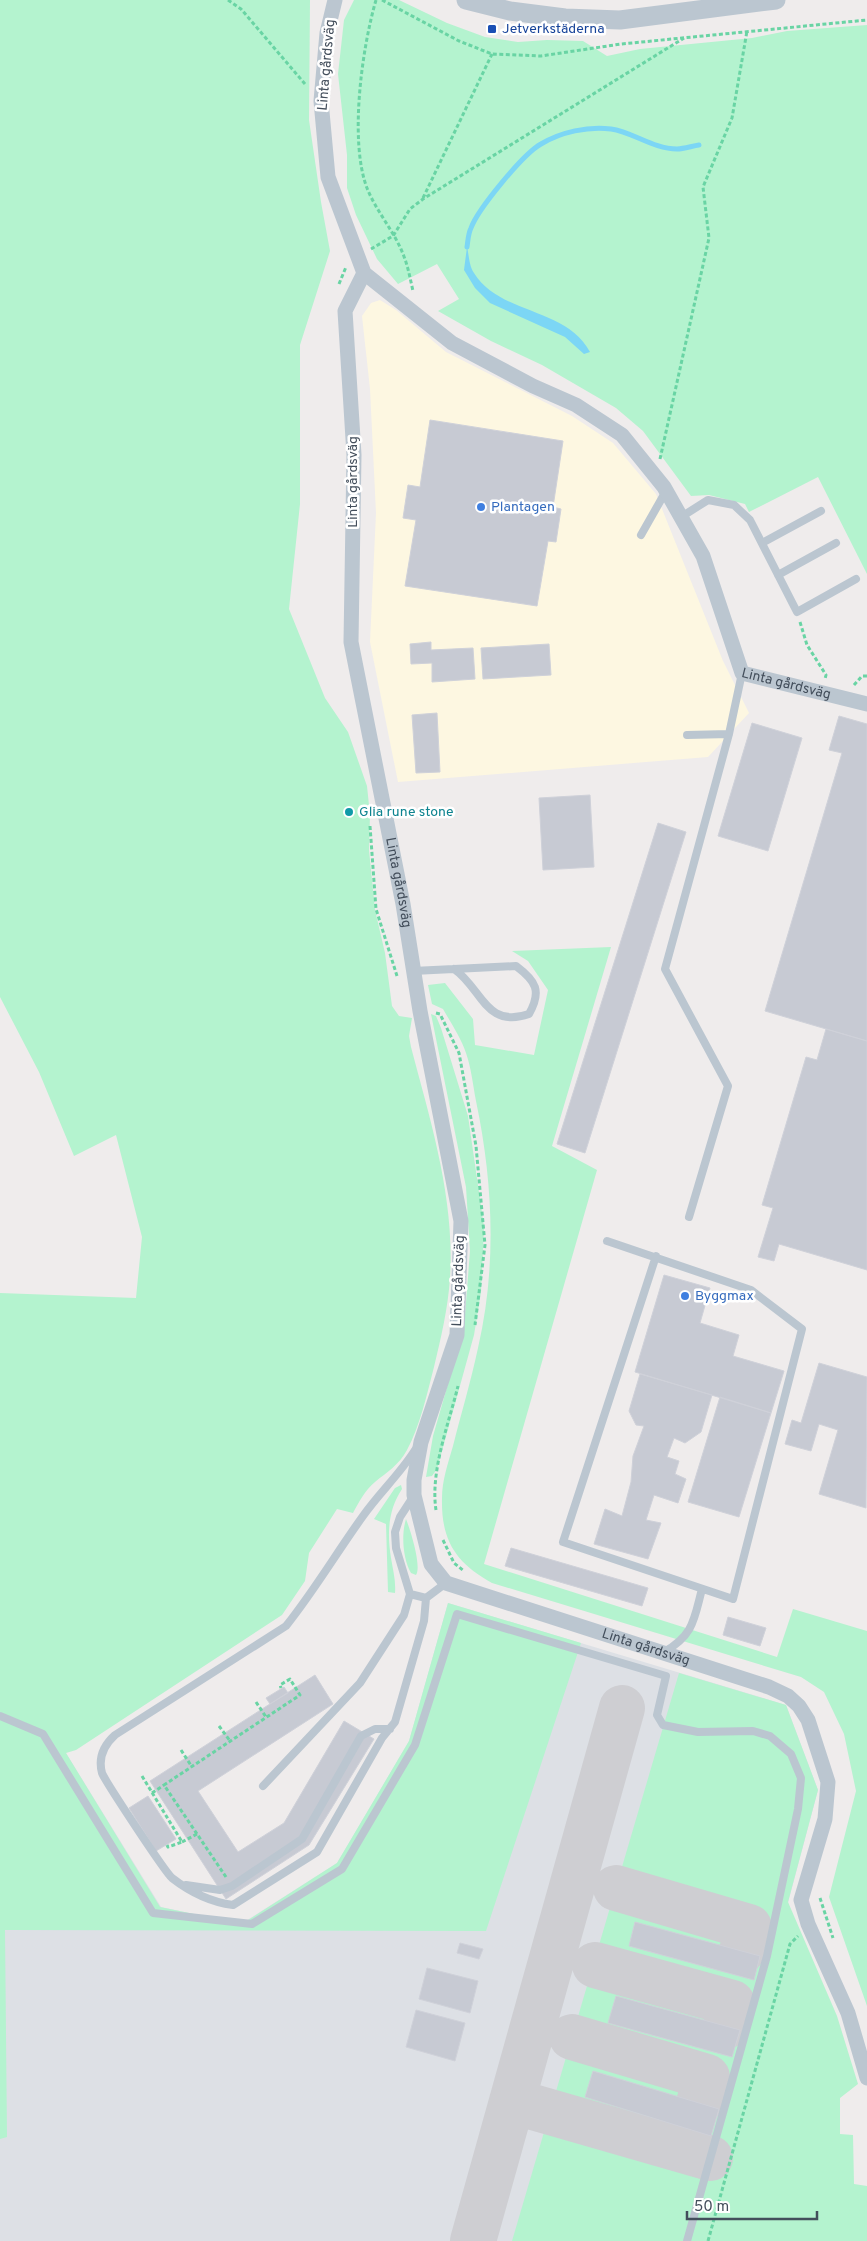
<svg xmlns="http://www.w3.org/2000/svg" width="867" height="2241" viewBox="0 0 867 2241" font-family="Overpass,sans-serif">
	<rect width="100%" height="100%" fill="#efecec"/>
	<!-- commercial -->
	<path fill="#fdf7e1" d="M380 300 396 310 446 352 572 416 613 443 656 494 723 661 749 713 708 757 398 782 370 642 376 513 370 389 362 316 371 303Z"/>
	<!-- airport -->
	<path fill="#dde0e5" d="M448 1603 786 1705 818 1790 698 2241H0V1710L66 1753 161 1907 241 1924 337 1863 409 1741Z"/>
	<!-- green -->
	<path fill="#b4f3cf" d="M0 0H310L309 120 321 202 330 251 300 345V504L289 609 325 698 348 732 367 786 370 815 369 850 375 910 385 953 392 1006 399 1016 412 1018 409 1036 411 1047C431 1123 455 1199 450 1278 448 1308 441 1338 434 1367 427 1394 420 1426 407 1450 399 1465 387 1472 375 1482 365 1490 359 1502 353 1513L337 1509 309 1553 305 1581 282 1615 76 1750 66 1753 160 1907 242 1924 337 1863 409 1741 448 1603 581 1643 486 1931 5 1930 7 2137 0 2139V1293L136 1298 142 1237 116 1135 74 1156 39 1072 0 997Z
		M354 0H399L447 23 485 37 518 42 547 40 583 41 607 56 640 49 752 38 787 31 867 25V574L818 477 749 512 745 504 709 495 691 496 643 431 616 408 542 365 491 341 438 311 459 299 437 264 398 284 377 259 356 215 347 188V155L338 74 344 20Z
		M611 947 552 1146 597 1170 484 1564 777 1657 793 1609 867 1631V2006L829 1897 856 1791 844 1734 824 1692 801 1677 492 1583C456 1563 441 1541 442 1498 442 1481 448 1463 453 1446 461 1414 471 1381 478 1348 497 1266 493 1182 476 1101 473 1085 471 1067 466 1053 461 1038 451 1023 443 1009L432 1004 428 985 445 983 473 1019 475 1045 534 1055 548 990 528 961 512 951Z
		M431 1014 436 1016 441 1028 468 1116 484 1227 481 1292 474 1335 437 1469 432 1476 426 1477 433 1436 464 1328 470 1251 466 1187Z
		M401 1485 402 1489C388 1510 387 1533 391 1558 393 1570 396 1581 395 1593L388 1592 386 1524 374 1519 395 1488Z
		M406 1519C410 1529 422 1566 416 1575L411 1573C403 1559 401 1535 406 1519Z
		M679 1673 786 1705 818 1790 788 1902 837 2016 858 2084 840 2098V2134L853 2135 854 2184 867 2186V2241H512Z"/>
	<!-- water -->
	<path fill="#7cd6f5" d="M467 247C469 255 469 266 474 273 500 315 566 307 590 352L584 354 565 337 490 303 475 288 464 270Z"/>
	<g fill="none" stroke-linecap="round" stroke-linejoin="round">
		<!-- stream -->
		<path stroke="#7cd6f5" stroke-width="5" d="M467 247C468 241 468 234 471 228 478 209 523 154 541 144 561 132 588 126 611 129 633 132 653 149 677 149 684 149 692 146 699 145"/>
		<!-- taxiway -->
		<path stroke="#ceced2" stroke-width="46" d="M616 1888 749 1927 742 1951
			M595 1965 732 2003 726 2026
			M572 2037 707 2077 699 2103
			M512 2101 710 2158
			M473 2241 622 1708"/>
	</g>
	<!-- building -->
	<path fill="#c7cad3" stroke="#cfd1d9" d="M430 420 563 441 553 507 561 509 556 542 548 541 537 606 405 586 416 520 403 518 408 485 420 487Z
		M431 642V650L473 648 475 679 432 682V663L411 664 410 644Z
		M549 644 551 675 483 679 481 648Z
		M437 713 440 772 416 773 412 715Z
		M839 716 867 724V1041L765 1011 842 753 829 750Z
		M752 723 802 738 768 851 718 836Z
		M590 795 594 867 543 870 539 798Z
		M658 823 686 832 585 1153 557 1144Z
		M826 1029 867 1041V1270L779 1244 774 1261 758 1257 773 1208 762 1205 806 1057 817 1060Z
		M664 1275 710 1288 700 1323 739 1335 733 1356 784 1371 771 1413 635 1372Z
		M819 1363 867 1377 866 1508 819 1494 838 1430 819 1424 811 1451 785 1444 792 1420 801 1423Z
		M640 1374 712 1395 701 1432 685 1443 674 1438 667 1457 679 1461 675 1474 686 1479 678 1503 654 1495 646 1520 661 1523 648 1559 594 1544 605 1509 622 1516 631 1482 633 1456 644 1426 636 1425 629 1411Z
		M720 1397 771 1413 739 1517 688 1502Z
		M511 1548 648 1588 642 1606 505 1566Z
		M728 1617 766 1628 760 1646 723 1635Z
		M315 1675 333 1704 198 1791 238 1852 284 1823 344 1721 374 1739 309 1845 226 1899 150 1781Z
		M284 1687 288 1693 270 1704 266 1698Z
		M148 1796 176 1839 156 1851 129 1808Z
		M635 1922 760 1956 754 1980 629 1946Z
		M460 1943 483 1949 479 1959 457 1953Z
		M427 1968 478 1981 470 2013 419 1999Z
		M616 1996 740 2030 732 2057 608 2023Z
		M416 2010 465 2023 455 2061 406 2047Z
		M593 2071 719 2109 711 2136 585 2097Z"/>
	<g fill="none" stroke-linecap="round" stroke-linejoin="round">
		<!-- path -->
		<path stroke="#69d4a4" stroke-width="3" stroke-dasharray="4 2.5" stroke-linecap="butt" d="M228 0 241 9 305 84
			M376 0C362 48 349 141 367 188 376 211 394 231 403 254 408 266 410 278 413 291
			M382 0 459 41 492 54 541 56 621 44 867 20
			M423 198 492 54
			M371 249 393 236 410 209 423 199 684 38
			M339 284 346 267
			M660 459 709 238 703 187 732 118 747 31
			M800 622 807 645 826 675 825 679
			M854 685 862 676H867
			M370 826 376 909 397 976
			M436 1013 440 1014 459 1053 476 1146 485 1245 475 1325
			M436 1510C430 1471 449 1423 458 1386
			M443 1540 454 1563 464 1571
			M256 1702 266 1717
			M219 1726 230 1741
			M181 1750 192 1767
			M142 1776 182 1842 168 1847 167 1845
			M152 1793 164 1785
			M182 1842 197 1834
			M226 1877 164 1785 300 1695 290 1679 280 1685 281 1688
			M820 1898 833 1938
			M708 2241 790 1944 798 1936"/>
		<!-- service -->
		<path stroke="#bbc6d0" stroke-width="8" d="M681 517 708 500 734 505 750 520 797 612 856 579
			M641 535 666 491
			M762 543 821 511
			M778 575 836 543
			M687 735 729 734
			M413 971 516 966C536 981 542 991 529 1014 485 1029 482 988 454 969
			M689 1217 728 1086 665 969 729 734 742 673
			M607 1241 751 1290 802 1329 733 1599 563 1542 656 1256
			M415 1450C400 1474 379 1493 363 1516 337 1552 314 1591 286 1626L115 1735C104 1745 98 1758 102 1773 105 1781 165 1872 172 1878 190 1892 210 1902 233 1905L317 1852 382 1738 395 1722 424 1621 426 1598
			M410 1594 426 1598 446 1583
			M664 1652C694 1635 694 1619 702 1589
			M0 1716 43 1734 153 1913 252 1924 342 1869 415 1745 457 1614 666 1676 657 1715 663 1725 698 1732 753 1731 770 1736 791 1754 801 1778 798 1809 767 1956 687 2241
			M263 1786 360 1683 404 1615 410 1594 396 1548 395 1532 400 1517 413 1497
			M186 1885 220 1890 232 1886 302 1839 361 1736 375 1729H390"/>
		<!-- minor -->
		<g stroke="#bbc6d0" stroke-width="15">
			<path id="s1" d="M335 0 327 33 321 101 328 177 364 273 452 343 533 386 576 405 622 435 664 487 703 556 742 673 867 704"/>
			<path id="s2" d="M364 273 345 311 354 455 351 642 403 904 420 1011 461 1221 457 1335 421 1442 414 1480V1495L431 1564 446 1583 769 1687 788 1696 799 1706 808 1720 828 1782 825 1819 801 1900 808 1924 848 2013 867 2078"/>
		</g>
		<!-- tertiary -->
		<path stroke="#bbc6d0" stroke-width="19" d="M466 0 510 11 565 18 620 20 776 0"/>
	</g>
	<!-- markers -->
	<rect fill="#1a4fb4" stroke="#fff" stroke-width="2" x="487" y="24" width="10" height="10" rx="2.5"/>
	<g fill="#3f7fe0" stroke="#fff" stroke-width="2">
		<circle cx="481" cy="507" r="5"/>
		<circle cx="685" cy="1296" r="5"/>
	</g>
	<circle fill="#0f9aa8" stroke="#fff" stroke-width="2" cx="349" cy="812" r="5"/>
	<g text-anchor="middle" dominant-baseline="central" stroke-width="5" stroke-linejoin="round" paint-order="stroke">
		<!-- transit labels -->
		<g font-size="14" fill="#164399" stroke="#fff" text-anchor="start">
			<text x="502" y="29">Jetverkstäderna</text>
		</g>
		<!-- street labels -->
		<g font-size="14" fill="#434e5b" stroke="#fff">
			<text transform="translate(327 65) rotate(-85)">Linta gårdsväg</text>
			<text transform="translate(353 482) rotate(-90)">Linta gårdsväg</text>
			<text stroke="none"><textPath href="#s1" startOffset="902">Linta gårdsväg</textPath></text>
			<text stroke="none"><textPath href="#s2" startOffset="619">Linta gårdsväg</textPath></text>
			<text transform="translate(459 1281) rotate(-88)">Linta gårdsväg</text>
			<text stroke="none"><textPath href="#s2" startOffset="1549">Linta gårdsväg</textPath></text>
		</g>
		<!-- shop labels -->
		<g font-size="14" fill="#366cbe" stroke="#fff" text-anchor="start">
			<text x="491" y="507">Plantagen</text>
			<text x="695" y="1296">Byggmax</text>
		</g>
		<!-- culture labels -->
		<g font-size="14" fill="#0d838f" stroke="#fff" text-anchor="start">
			<text x="359" y="812">Glia rune stone</text>
		</g>
	</g>
	<!-- scale -->
	<path d="M687 2211v8h130v-8" fill="none" stroke="#434e5b" stroke-width="2.5"/>
	<text x="694" y="2211" font-size="15" fill="#434e5b" stroke="#ffffff" stroke-width="4" paint-order="stroke">50 m</text>
</svg>
